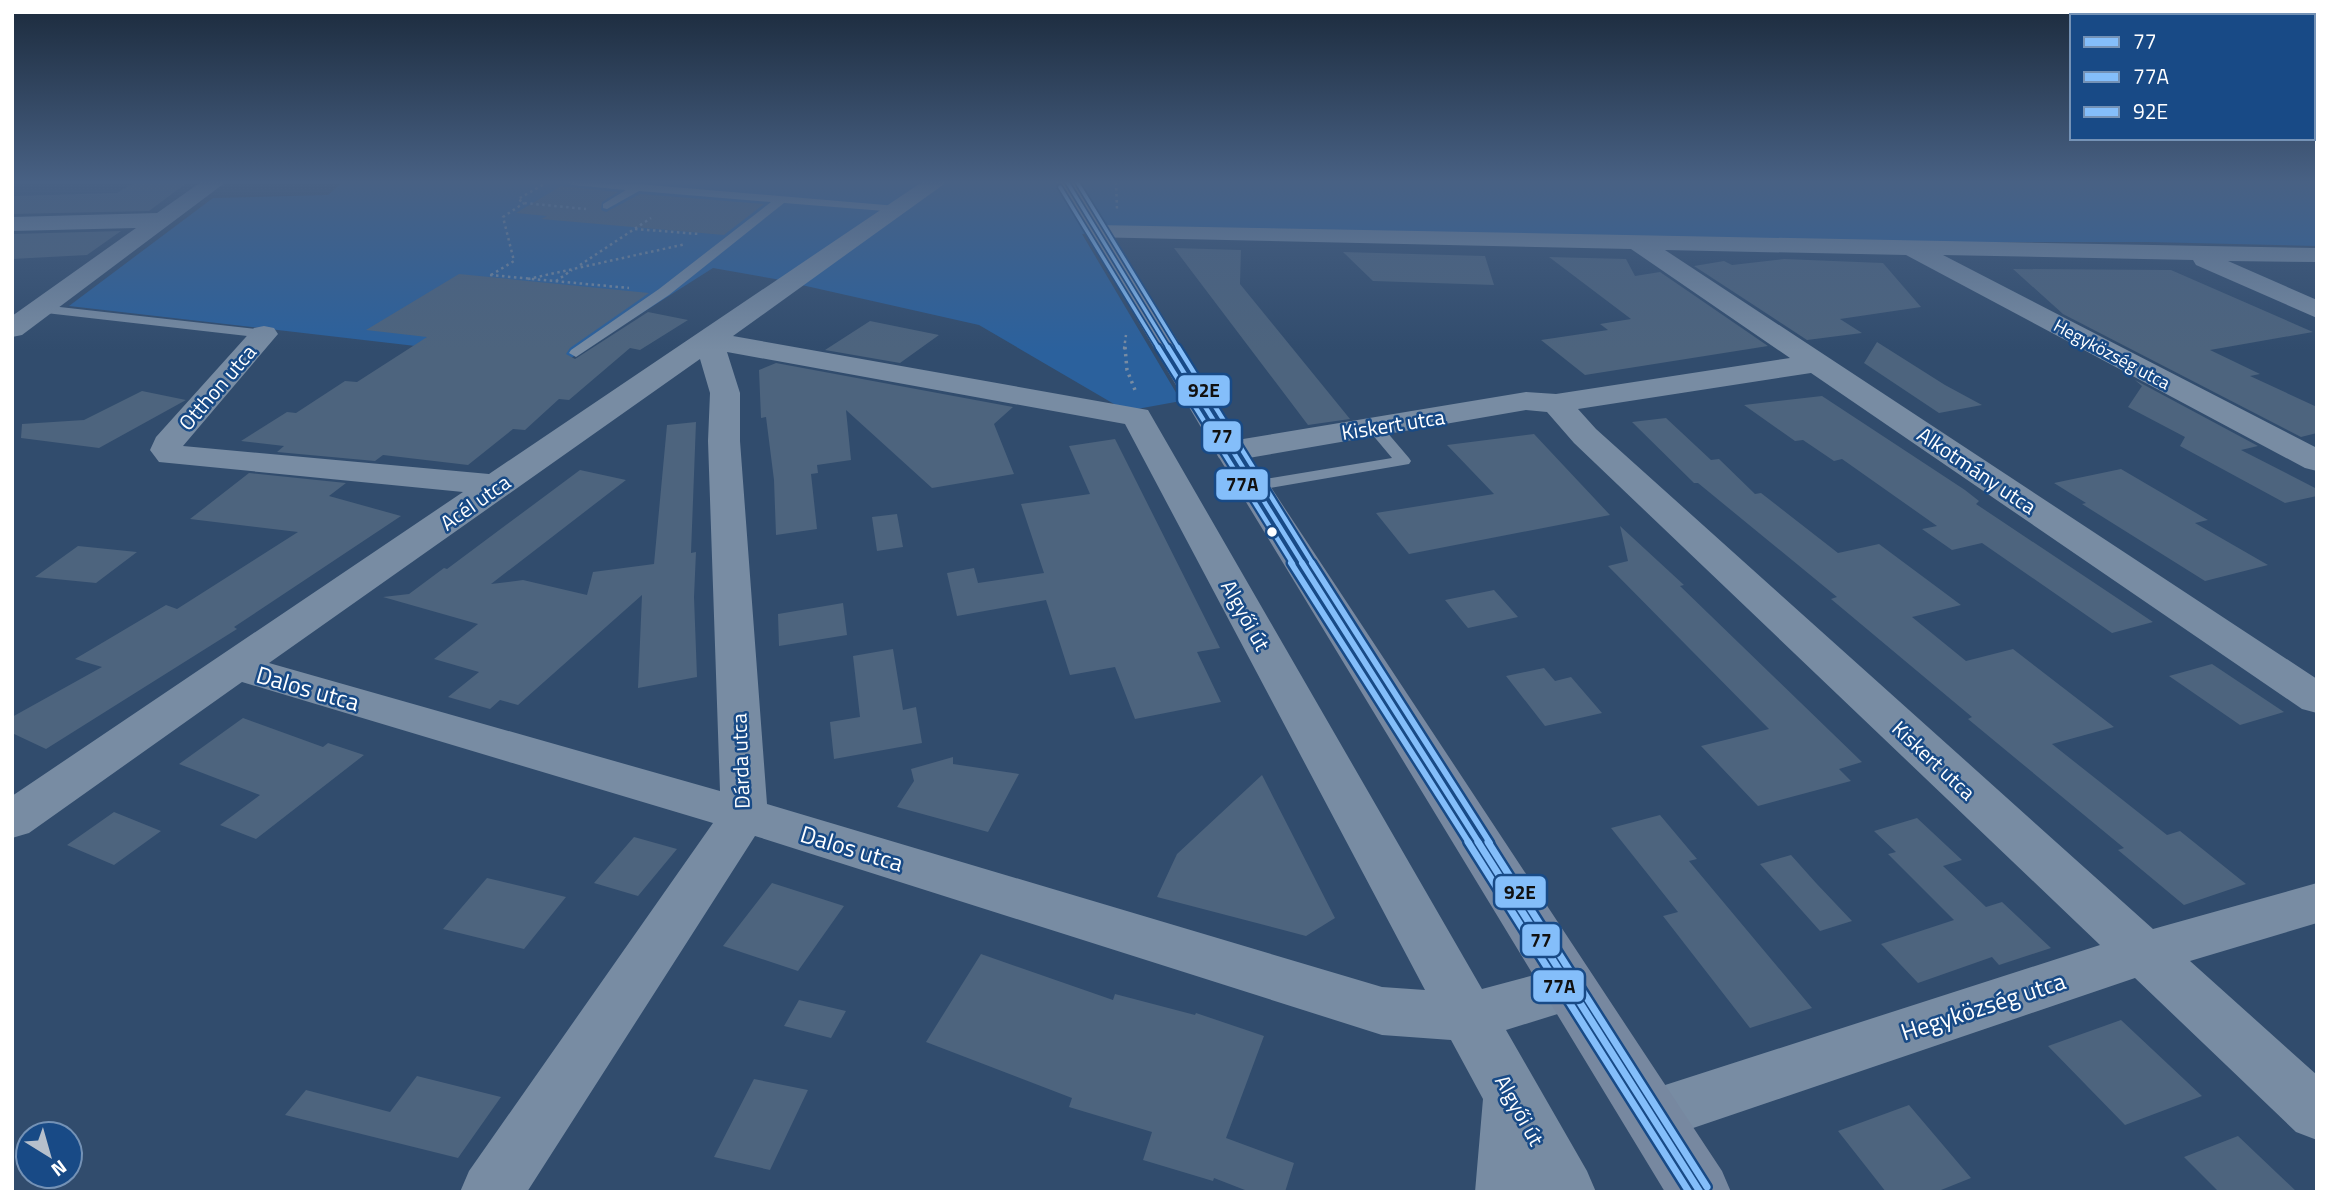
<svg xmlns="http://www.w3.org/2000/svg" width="2329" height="1204" viewBox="0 0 2329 1204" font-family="'Titillium Web',sans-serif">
	<rect width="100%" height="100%" fill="#314c6d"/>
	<!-- green -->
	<path fill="#2b619d" d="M343 182H2317V246L2149 242H1861L1171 229 1082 234 1181 401 1126 411 979 325 775 279 713 268 563 363 69 306 213 198 328 195Z"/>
	<!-- building -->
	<path fill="#4d647e" d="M135 182H188L149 211 12 214V196L117 193Z
		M561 186 618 192 602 202 601 210 606 212 640 194 764 204 724 235 541 219 547 216 516 213Z
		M121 231 87 255 12 259V234Z
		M1174 248 1241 250 1240 284 1350 419 1308 425Z
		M1343 252 1485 256 1494 285 1373 281Z
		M1549 257 1626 259 1635 276 1660 272 1768 346 1585 375 1541 340 1608 330 1600 324 1631 319Z
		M1784 259 1883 263 1921 307 1840 319 1862 333 1807 340 1694 266 1724 261 1732 265Z
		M2013 269 2171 270 2313 332 2210 350 2260 374 2250 376 2317 407V433L2301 437 2063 314Z
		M459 274 649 293 570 348 566 354 575 359 648 312 688 320 640 350 630 348 569 400 559 399 525 430 513 429 468 465 383 455 375 461 277 452 284 446 241 441 287 412 296 413 345 381 357 382 427 337 366 330Z
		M870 321 939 335 900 363 825 350Z
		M1877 342 1945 385 1982 405 1939 413 1864 363Z
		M776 363 1013 407 994 424 1014 474 932 488 846 410 851 460 817 465 818 473 811 474 817 529 776 535 774 480 766 417 761 418 759 370Z
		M2135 380 2258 446 2241 450 2317 489V496L2285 503 2180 446 2185 437 2128 407 2142 386Z
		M142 391 186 400 99 448 21 438 22 424 84 420Z
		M1822 396 1965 490 1979 501 1976 504 2153 622 2112 633 1982 543 1952 550 1922 529 1937 526 1842 459 1834 461 1803 440 1795 441 1744 405Z
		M1666 418 1711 460 1719 459 1755 494 1761 493 1838 553 1879 544 1961 605 1912 617 1966 661 2013 649 2114 727 2052 744 2167 835 2180 831 2246 884 2184 905 2118 850 2124 848 1968 719 1972 717 1831 599 1837 597 1698 483H1694L1632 422Z
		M696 422 691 553 696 552 694 597 697 677 638 688 642 595 518 705 500 700 490 709 448 697 479 672 434 659 478 624 383 597 409 594 444 568 447 569 580 470 626 480 491 584 523 580 587 595 593 572 654 564 667 425Z
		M1534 434 1610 515 1409 554 1376 513 1494 494 1447 445Z
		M1115 439 1220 648 1197 652 1221 702 1135 719 1115 667 1070 675 1046 600 957 616 947 573 974 568 978 583 1044 573 1021 504 1090 494 1069 446Z
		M2121 469 2208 520 2195 523 2268 565 2205 581 2082 504 2086 503 2054 483Z
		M249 473 346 483 329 496 401 516 234 627 237 629 46 749 12 733V717L102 667 75 659 166 605 177 609 298 532 190 519Z
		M897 514 903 547 877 551 872 517Z
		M1620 526 1684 585 1680 586 1862 762 1839 769 1851 781 1758 806 1701 746 1769 729 1608 566 1628 561Z
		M78 546 137 552 96 583 35 577Z
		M1494 590 1518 617 1468 628 1445 600Z
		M843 603 847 635 779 646 778 614Z
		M893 649 903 710 916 707 922 743 834 759 830 722 860 717 853 656Z
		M2212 664 2284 712 2240 725 2169 676Z
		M1544 668 1555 681 1571 677 1602 713 1545 726 1506 676Z
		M243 718 323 747 328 743 364 755 256 839 220 825 260 795 179 764Z
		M953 757V764L1019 774 988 832 897 807 914 781 911 769Z
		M1262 775 1335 918 1306 936 1157 897 1177 854Z
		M114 812 161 831 114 865 67 845Z
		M1660 815 1697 859 1689 861 1812 1008 1750 1028 1663 916 1678 912 1611 828Z
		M1917 818 1962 860 1943 866 1986 907 2002 902 2051 948 1999 965 1992 957 1918 983 1881 944 1954 920 1888 854 1896 852 1874 831Z
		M634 837 677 849 638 896 594 883Z
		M1791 855 1816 883 1852 921 1820 931 1760 864Z
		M487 878 566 897 524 949 443 929Z
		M772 883 844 906 798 971 723 946Z
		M981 954 1113 1000 1115 994 1195 1015 1196 1013 1264 1036 1226 1138 1294 1163 1285 1192H1250L1214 1178 1213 1181 1143 1160 1152 1132 1069 1107 1072 1098 926 1042Z
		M799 1000 846 1011 831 1038 784 1026Z
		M2121 1020 2202 1096 2125 1125 2048 1046Z
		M417 1076 501 1097 458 1158 285 1115 306 1090 390 1112Z
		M754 1079 808 1090 770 1170 714 1157Z
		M1909 1105 1971 1178 1936 1192H1886L1838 1131Z
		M2238 1136 2297 1192H2219L2184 1157Z"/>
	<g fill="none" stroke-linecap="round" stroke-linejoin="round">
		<!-- path-far1 -->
		<path stroke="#788ca3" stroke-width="2.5" stroke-dasharray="2.5 3.5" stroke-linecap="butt" d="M548 182 518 199 524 203 586 209
			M1116 182 1117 209
			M635 229 699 234
			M580 265 651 218
			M490 275 629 288
			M491 275 514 261 503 217 524 203
			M528 279 686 244
			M556 281 572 270
			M1124 349 1126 335"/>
		<!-- path -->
		<path stroke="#788ca3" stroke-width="3.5" stroke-dasharray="2.5 4.5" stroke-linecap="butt" d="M1125 347 1127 370 1135 390"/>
		<!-- service -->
		<path fill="#788ca3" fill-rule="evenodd" d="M567 182 638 184 897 206 903 209 897 212 784 203 669 295 576 357 569 353 571 350 659 289 771 202 639 191 607 209 603 208V204L626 190 572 185Z
			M42 305 264 330 271 334 264 338 37 312 35 309Z
			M1374 422 1380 424 1409 458 1411 461 1409 464 1253 491 1245 486 1253 481 1392 458 1366 427Z"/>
		<!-- minor -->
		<path fill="#788ca3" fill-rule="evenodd" d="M201 182H226L22 335 12 337V316L136 228 12 231V217L157 213Z
			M922 182H947L733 336 1148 410 1482 989 1571 965 1590 972 1598 988 1590 1004 1506 1030 1587 1171 1596 1192H1475L1483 1099 1451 1040 1382 1035 755 836 527 1192H460L469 1171 713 823 242 682 29 833 12 838V796L463 492 159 462 150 450 156 437 254 328 264 326 274 328 278 334 183 446 489 474ZM727 352 1125 424 1425 990 1382 987 767 804 740 441V393ZM700 359 710 393 708 441 720 791 269 663Z
			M1096 225 2317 248V262L2228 261 2317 300V318L2196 265 2193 260 1943 255 2317 448V471L2305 468 1906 255 1665 250 2317 679V713L2302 709 1811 373 1578 409 1596 429 2153 929 2317 883V923L2190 961 2317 1075V1140L2296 1132 2135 978 1652 1142 1631 1134 1623 1115 1631 1096 2100 945 1574 443 1547 412 1526 410 1231 461 1219 458 1215 451 1219 444 1231 441 1526 392 1556 394 1790 358 1631 249 1088 237 1084 232 1088 227Z"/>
		<!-- primary -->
		<path fill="#7788a0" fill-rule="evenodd" d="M1056 182H1078L1247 451 1722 1171 1731 1192H1665L1215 451Z"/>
		<!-- bus-1-far3 casing -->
		<g stroke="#184a86" stroke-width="7">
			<path id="bus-1-far3" d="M1067 182 1169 349"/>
		</g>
		<!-- bus-1-far2 casing -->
		<g stroke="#184a86" stroke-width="9">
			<path id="bus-1-far2" d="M1168 347 1303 564"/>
		</g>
		<!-- bus-1-far1 casing -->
		<g stroke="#184a86" stroke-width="11">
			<path id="bus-1-far1" d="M1302 563 1479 843"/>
		</g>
		<!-- bus-1 casing -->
		<g stroke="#184a86" stroke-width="12">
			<path id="bus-1" d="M1478 842 1700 1192"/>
		</g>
		<!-- bus-2-far3 casing -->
		<g stroke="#184a86" stroke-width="7">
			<path id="bus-2-far3" d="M1060 187 1159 349"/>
		</g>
		<!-- bus-2-far2 casing -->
		<g stroke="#184a86" stroke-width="9">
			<path id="bus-2-far2" d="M1158 347 1293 564"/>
		</g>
		<!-- bus-2-far1 casing -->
		<g stroke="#184a86" stroke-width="11">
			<path id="bus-2-far1" d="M1291 563 1469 843"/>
		</g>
		<!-- bus-2 casing -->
		<g stroke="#184a86" stroke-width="12">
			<path id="bus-2" d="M1468 842 1689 1192"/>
		</g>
		<!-- bus-3-far3 casing -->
		<g stroke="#184a86" stroke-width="7">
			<path id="bus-3-far3" d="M1077 182 1179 349"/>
		</g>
		<!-- bus-3-far2 casing -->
		<g stroke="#184a86" stroke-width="9">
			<path id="bus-3-far2" d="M1178 347 1313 564"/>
		</g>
		<!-- bus-3-far1 casing -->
		<g stroke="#184a86" stroke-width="11">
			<path id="bus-3-far1" d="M1312 563 1490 843"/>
		</g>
		<!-- bus-3 casing -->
		<g stroke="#184a86" stroke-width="12">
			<path id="bus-3" d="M1488 842 1707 1187"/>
		</g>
		<!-- bus-1-far3 -->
		<use href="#bus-1-far3" stroke="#84befa" stroke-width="3.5"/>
		<!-- bus-1-far2 -->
		<use href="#bus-1-far2" stroke="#84befa" stroke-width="4.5"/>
		<!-- bus-1-far1 -->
		<use href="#bus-1-far1" stroke="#84befa" stroke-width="6"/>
		<!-- bus-1 -->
		<use href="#bus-1" stroke="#84befa" stroke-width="7"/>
		<!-- bus-2-far3 -->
		<use href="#bus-2-far3" stroke="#84befa" stroke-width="3.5"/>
		<!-- bus-2-far2 -->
		<use href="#bus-2-far2" stroke="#84befa" stroke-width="4.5"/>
		<!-- bus-2-far1 -->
		<use href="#bus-2-far1" stroke="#84befa" stroke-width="6"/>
		<!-- bus-2 -->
		<use href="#bus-2" stroke="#84befa" stroke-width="7"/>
		<!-- bus-3-far3 -->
		<use href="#bus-3-far3" stroke="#84befa" stroke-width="3.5"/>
		<!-- bus-3-far2 -->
		<use href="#bus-3-far2" stroke="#84befa" stroke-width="4.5"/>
		<!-- bus-3-far1 -->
		<use href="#bus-3-far1" stroke="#84befa" stroke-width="6"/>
		<!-- bus-3 -->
		<use href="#bus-3" stroke="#84befa" stroke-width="7"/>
	</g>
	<!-- sky -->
	<linearGradient id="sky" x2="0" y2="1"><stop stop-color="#1b2a3c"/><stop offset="0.52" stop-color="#486184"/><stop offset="1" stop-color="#486184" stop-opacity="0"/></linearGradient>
	<rect width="2329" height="350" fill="url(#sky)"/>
	<!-- markers -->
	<circle fill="#fff" stroke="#184a86" stroke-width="2.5" cx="1272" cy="532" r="6"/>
	<g text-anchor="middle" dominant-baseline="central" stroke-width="5" stroke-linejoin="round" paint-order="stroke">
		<!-- far-street labels -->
		<g font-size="18" fill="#fff" stroke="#184a86">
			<text transform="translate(2112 354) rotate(28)">Hegyközség utca</text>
		</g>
		<!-- street labels -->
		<g font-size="21" fill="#fff" stroke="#184a86">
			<text transform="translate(217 387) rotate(-49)">Otthon utca</text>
			<text transform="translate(1393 424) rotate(-9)">Kiskert utca</text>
			<text transform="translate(1977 470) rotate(34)">Alkotmány utca</text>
			<text transform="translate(475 502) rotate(-35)">Acél utca</text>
			<text transform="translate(1246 615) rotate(61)">Algyői út</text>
			<text transform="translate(1934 760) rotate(43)">Kiskert utca</text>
			<text transform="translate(740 761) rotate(-92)">Dárda utca</text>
			<text transform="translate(1520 1110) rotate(61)">Algyői út</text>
		</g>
		<!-- near-street labels -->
		<g font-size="24" fill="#fff" stroke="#184a86">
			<text transform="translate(308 688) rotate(16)">Dalos utca</text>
			<text transform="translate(852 848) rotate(17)">Dalos utca</text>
			<text transform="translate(1983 1006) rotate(-18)">Hegyközség utca</text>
		</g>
	</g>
	<g stroke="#184a86" stroke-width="2.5">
		<rect x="1177" y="374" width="54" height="33" rx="7" fill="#84befa"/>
		<rect x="1202" y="420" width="40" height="33" rx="7" fill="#84befa"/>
		<rect x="1215" y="468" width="54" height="33" rx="7" fill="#84befa"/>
		<rect x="1494" y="875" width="53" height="34" rx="7" fill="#84befa"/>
		<rect x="1521" y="923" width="40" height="34" rx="7" fill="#84befa"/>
		<rect x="1532" y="969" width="53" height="34" rx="7" fill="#84befa"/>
	</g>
	<g font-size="19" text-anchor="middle" font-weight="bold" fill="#111">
		<text x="1204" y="397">92E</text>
		<text x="1222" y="443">77</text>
		<text x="1242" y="491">77A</text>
		<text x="1520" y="899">92E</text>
		<text x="1541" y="947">77</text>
		<text x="1559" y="993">77A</text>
	</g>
	<!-- border -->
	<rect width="2329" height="1204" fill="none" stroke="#ffffff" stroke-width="28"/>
	<!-- legend -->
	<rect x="2070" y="14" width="245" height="126" fill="#184a86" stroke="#7492b6" stroke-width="2"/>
	<rect x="2084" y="37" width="35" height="10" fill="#84befa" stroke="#7492b6" stroke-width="2"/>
	<text x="2133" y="49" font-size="21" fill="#ffffff">77</text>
	<rect x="2084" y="72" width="35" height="10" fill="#84befa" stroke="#7492b6" stroke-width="2"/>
	<text x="2133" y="84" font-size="21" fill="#ffffff">77A</text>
	<rect x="2084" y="107" width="35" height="10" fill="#84befa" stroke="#7492b6" stroke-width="2"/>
	<text x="2133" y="119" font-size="21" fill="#ffffff">92E</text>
	<!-- north arrow -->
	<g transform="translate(49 1155) rotate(143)"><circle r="33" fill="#184a86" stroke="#7492b6" stroke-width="2"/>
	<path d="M0-5L12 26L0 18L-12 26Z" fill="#b7c0cc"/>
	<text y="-10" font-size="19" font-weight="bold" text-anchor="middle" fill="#ffffff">N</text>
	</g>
</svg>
